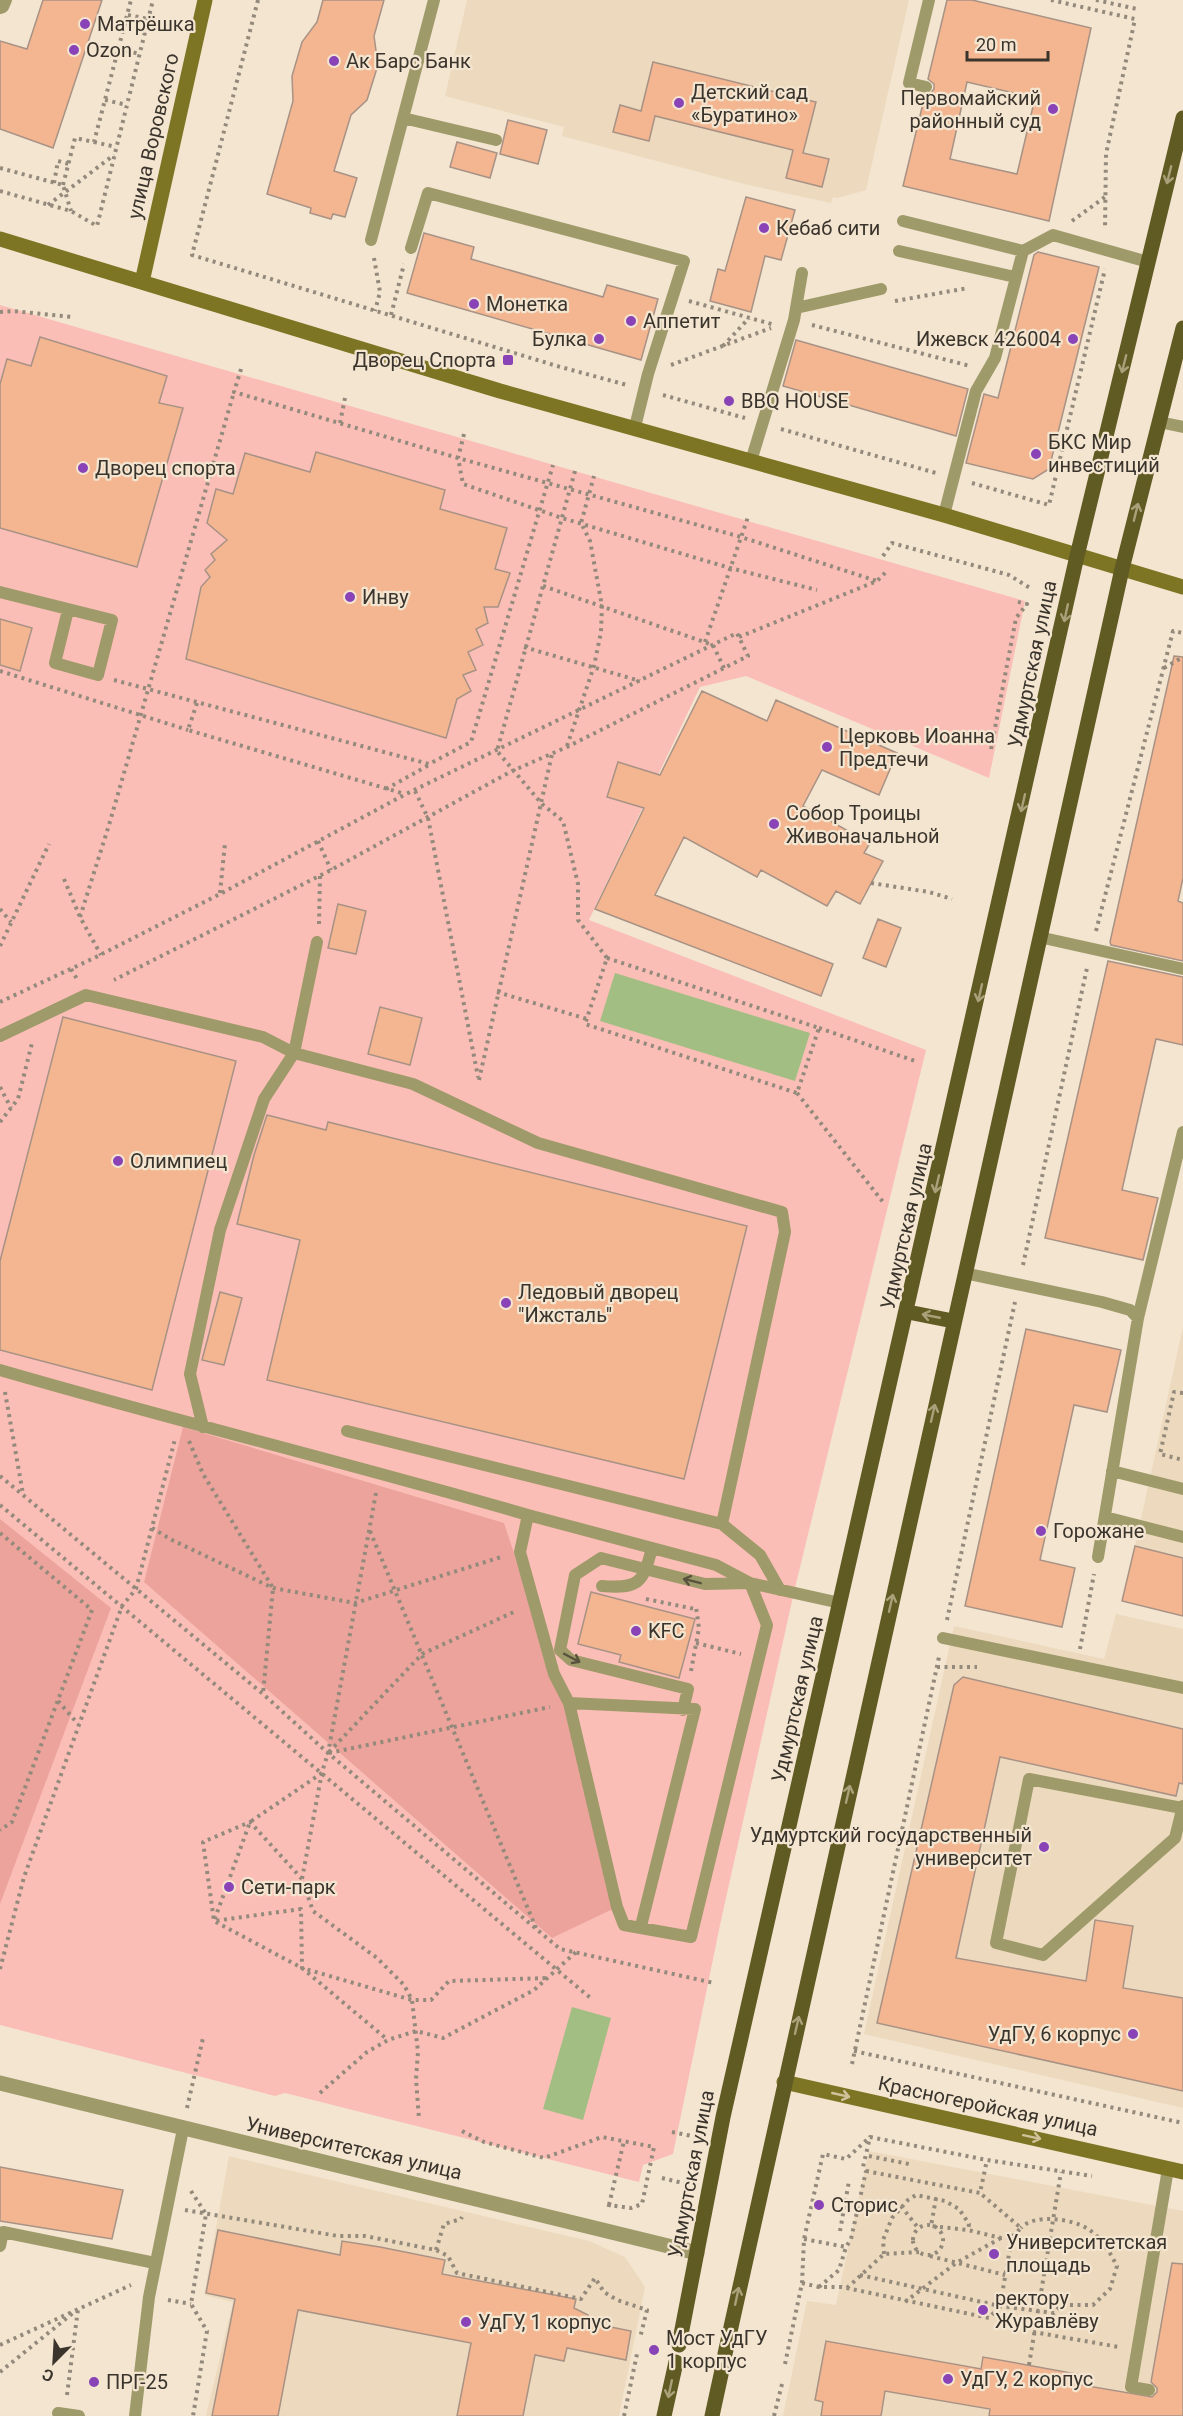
<svg xmlns="http://www.w3.org/2000/svg" width="1183" height="2416" viewBox="0 0 1183 2416" font-family="Roboto,sans-serif">
	<rect width="100%" height="100%" fill="#f3e5d0"/>
	<!-- built -->
	<path fill="#eddabe" d="M467 0H909L866 190 838 198 833 197 831 203 744 184 562 136 564 127 445 96Z
		M1183 1327V1558L1135 1546Z
		M1116 1614 1183 1629V2108L864 2034 954 1626 1104 1659Z
		M869 2151 1183 2211V2416H783L807 2301 836 2305Z
		M229 2156 589 2241 625 2257 645 2287 619 2416H206L233 2302 204 2295Z"/>
	<!-- green -->
	<path fill="#fbbeb7" d="M0 305 1025 601 989 778 746 676 700 687 589 920 926 1050 794 1592 720 1925 673 2154 643 2165 639 2182 285 2093 275 2096 0 2025Z"/>
	<!-- forest -->
	<path fill="#eba39c" d="M183 1427 504 1523 554 1674 569 1703 617 1907 552 1938 144 1582Z
		M0 1519 111 1608 0 1904Z"/>
	<!-- water -->
	<path fill="#a2be83" d="M615 973 810 1033 795 1081 600 1021Z
		M572 2007 611 2018 583 2120 543 2109Z"/>
	<!-- building -->
	<path fill="#f3b691" stroke="#a89285" stroke-width="1.5" fill-rule="evenodd" d="M43 0H102L53 148 0 129V41L27 49Z
		M323 0H384L374 36 378 65 367 100 351 115 334 171 357 178 345 217 333 214 331 219 310 213 311 208 267 194 293 101 292 76 302 42 317 22Z
		M947 0H972L1091 28 1049 221 903 186 925 95H929L934 89V84L928 79ZM967 82 1035 98 1017 174 950 159Z
		M653 62 816 102 803 153 829 159 822 187 786 178 793 150 655 116 649 141 613 132 620 105 641 111Z
		M508 120 547 130 538 164 500 154Z
		M457 142 497 153 490 178 450 167Z
		M746 197 795 210 781 260 765 256 751 312 710 301 718 269 725 271Z
		M424 233 474 247 471 259 603 297 607 285 658 299 641 360 407 293Z
		M1038 252 1099 267 1049 469 1033 479 966 463 984 394 998 398 1034 255Z
		M40 337 167 376 159 403 183 408 137 567 0 528V384L7 359 31 366Z
		M796 340 968 389 956 436 783 386Z
		M316 452 445 490 440 509 507 528 495 569 510 573 498 607H484L488 623 476 629 483 645 468 652 476 670 463 675 471 691 457 699 446 738 186 659 201 587 210 577 205 570 215 560 211 554 227 540 207 523 216 489 233 494 245 453 310 472Z
		M0 619 32 628 20 671 0 665Z
		M1174 656 1183 657V878L1178 901 1183 903V961L1111 945 1110 942Z
		M702 691 767 721 776 700 897 753 879 795 822 770 803 806 870 843 864 853 883 861 860 904 836 891 827 906 761 870 757 877 684 837 655 895 833 964 821 996 595 909 644 808 607 797 618 762 660 775Z
		M338 904 366 911 356 954 328 948Z
		M878 919 901 928 886 967 863 958Z
		M1108 961 1183 977V1045L1156 1039 1122 1190 1158 1198 1143 1260 1045 1238Z
		M380 1007 422 1018 410 1065 368 1054Z
		M63 1017 236 1061 152 1390 0 1350V1261Z
		M267 1115 326 1130 328 1122 747 1226 684 1479 267 1380 300 1240 237 1224 254 1155Z
		M220 1292 242 1298 224 1365 202 1360Z
		M1026 1329 1121 1350 1107 1412 1074 1405 1040 1560 1075 1568 1062 1627 965 1606Z
		M1135 1546 1183 1558V1616L1122 1601Z
		M591 1592 695 1619 679 1678 619 1662 621 1655 578 1644Z
		M963 1677 1183 1729V1784L1179 1783 1176 1796 1000 1757 956 1958 1086 1981 1095 1920 1133 1926 1123 1988 1183 1998V2091L877 2023 954 1685Z
		M0 2167 123 2190 112 2239 0 2221Z
		M218 2230 340 2255 342 2241 380 2247 445 2260 442 2274 576 2299 574 2308 588 2315 591 2323 631 2331 626 2360 567 2348 564 2361 535 2355 523 2416H457L471 2343 298 2310 278 2416H212L235 2299 206 2293Z
		M1172 2263 1183 2264V2416H989L990 2409 885 2391 881 2416H821L823 2402 815 2400 826 2341 981 2369 983 2357 1077 2374 1076 2384 1152 2397 1157 2392V2388L1151 2382Z"/>
	<g fill="none" stroke-linecap="round" stroke-linejoin="round">
		<!-- path -->
		<path stroke="#948a7c" stroke-width="4" stroke-dasharray="3 4.5" stroke-linecap="butt" d="M258 0 192 255 557 366 627 385
			M1051 0 1135 19 1106 154 1105 229
			M1096 0 1137 9
			M128 15 148 19
			M119 49 140 54
			M105 100 127 105
			M94 142 116 147
			M0 168 63 185 71 211
			M54 183 58 161 69 164
			M63 185 75 138 94 142 131 0
			M0 191 71 211 97 226 153 0
			M48 205 114 155
			M1072 221 1105 197
			M374 258 380 292 375 311
			M689 301 775 325
			M895 301 968 288
			M0 312 13 311 72 317
			M391 315 404 264
			M812 325 970 366
			M723 346 749 318
			M671 365 771 328
			M241 369 234 392 458 458 741 537 877 581
			M663 395 745 418
			M340 423 345 398
			M781 429 936 473
			M464 434 458 458 463 484 562 518 730 568 817 590
			M575 471 497 751 542 804 563 821 578 884V920L607 958
			M972 483 1049 505 1105 269
			M883 556 892 543 1009 575 1030 588
			M543 586 713 645 724 668
			M739 637 877 581 888 570
			M705 642 748 517
			M524 647 640 681
			M1164 668 1183 657
			M0 671 188 730
			M114 680 429 764 471 742 553 465
			M197 703 188 730 405 794
			M567 746 594 666 601 632 602 606 590 541 581 523 594 476
			M991 749 1016 618 1027 604 1014 601
			M386 789 429 765
			M415 791 428 818 478 1077
			M318 841 331 870
			M64 879 80 917 101 955
			M871 883 929 892 952 899
			M220 893 225 843
			M0 909 11 922
			M80 917 109 825 234 392
			M319 924 320 875
			M1096 931 1173 631 1183 633
			M0 946 49 844
			M607 958 819 1028 797 1093 585 1024Z
			M71 969 77 979
			M497 992 587 1019
			M0 1002 94 958 220 894 406 794 737 633 748 656 567 747 512 771 331 870 114 980
			M819 1028 915 1061
			M479 1080 552 754
			M0 1087 11 1108
			M797 1093 883 1202
			M0 1122 18 1099 32 1043
			M1023 1265 1087 968
			M5 1392 23 1494
			M1183 1393 1174 1392 1160 1454 1183 1460
			M189 1441 203 1474 273 1588 263 1694
			M0 1476 263 1694 328 1753 560 1949 714 1983
			M376 1493 328 1753 322 1772 302 1879 313 1911 377 1958 404 1985 412 2000 418 2052 416 2079 419 2119
			M0 1505 593 2000
			M152 1528 172 1540 273 1588 355 1603 501 1557
			M370 1531 536 1928
			M0 1533 92 1610 12 1822 0 1830
			M646 1599 695 1609
			M947 1620 1015 1302
			M696 1643 741 1654
			M1080 1649 1094 1574
			M937 1667H977
			M691 1671 699 1628 696 1607
			M58 1701 78 1724
			M329 1752 422 1654 516 1611
			M329 1753 550 1707
			M322 1773 250 1822 214 1921 301 1909 302 1968 412 2000H431L449 1981 549 1978
			M302 1879 250 1822 203 1842 214 1921 302 1968 388 2040
			M0 1969 24 1877 122 1606 136 1589 175 1439
			M854 2051 1183 2123
			M852 2064 939 1657
			M320 2093 367 2052 388 2040 416 2031 443 2038 534 1990 576 1952
			M187 2108 203 2038
			M462 2131 484 2142 544 2158 602 2137 654 2147 642 2204 631 2208 609 2205 608 2209
			M672 2132 697 2137
			M869 2156 909 2164
			M866 2171 980 2193 987 2160
			M662 2178 687 2184 688 2180
			M191 2191 206 2214 191 2304 207 2331 193 2416
			M936 2198 931 2226 968 2230 1001 2238 1012 2237
			M609 2205 624 2141
			M901 2206 919 2229
			M185 2210 338 2236H365L436 2250 448 2256 457 2273 581 2299 595 2278 604 2292 617 2300 647 2310 640 2338
			M913 2240a15 15 0 1 1 30 0a15 15 0 1 1-30 0Z
			M840 2231 849 2181
			M804 2239 846 2247
			M436 2250 444 2224 461 2219 462 2217
			M884 2254 883 2240 892 2218 908 2200 916 2195 945 2201 959 2209 969 2224 968 2230
			M930 2256 1005 2275
			M860 2275 1000 2306 1054 2313 1061 2305H1093L1110 2289 1117 2266C1109 2251 1102 2238 1088 2229 1073 2219 1034 2213 1021 2228
			M802 2283 819 2287H842L989 2318 1000 2306 1012 2237 1021 2228 980 2193
			M819 2287 839 2270 846 2247 851 2239 866 2171 863 2167 870 2137 987 2160 1092 2176
			M847 2288 884 2254 919 2252
			M168 2300 191 2304
			M905 2302 956 2263 1001 2238
			M1033 2332 1119 2347
			M0 2345 131 2285
			M785 2364 802 2283 804 2239 823 2154 846 2159 870 2137
			M1029 2365 1061 2172
			M0 2372 73 2313
			M67 2395 78 2309
			M624 2416 637 2354
			M774 2416 783 2380"/>
		<!-- lane -->
		<path stroke="#9f9a6a" stroke-width="12" d="M0 8 3 7 6 0
			M926 87 909 83 929 0
			M403 118 496 140
			M903 221 1023 251
			M371 240 434 0
			M411 248 428 193 684 261 648 374 635 427
			M899 251 1015 277
			M796 308 881 289
			M1159 422 1183 427
			M751 461 794 320 802 273
			M944 515 976 391 995 358 1023 251 1053 235 1148 262
			M0 592 112 620 98 675 55 663 68 610
			M1039 937 1183 969
			M0 1036 86 995 263 1037 294 1053 413 1084 538 1143 782 1212 785 1232 722 1524
			M964 1273 1102 1302 1130 1310 1138 1318 1098 1557
			M1138 1318 1183 1132
			M0 1370C175 1421 353 1464 528 1515L520 1552 554 1674 569 1703 617 1907 624 1925 691 1937 767 1625 750 1583 716 1565 528 1515
			M203 1427 190 1374 220 1230 264 1099 294 1053 317 942
			M347 1431 722 1524 760 1555 780 1590
			M1112 1471 1183 1489
			M1105 1517 1183 1537
			M602 1586C639 1589 643 1583 652 1548
			M943 1638 1183 1688
			M569 1703 695 1709 641 1926
			M683 1710 688 1689 571 1660 560 1650 575 1575 601 1558 705 1584 750 1583 840 1603
			M1182 1808 1029 1779 996 1943 1043 1955 1175 1838 1183 1806
			M0 2246 3 2232 155 2263
			M1149 2390 1131 2387 1168 2169
			M58 2413 79 2416
			M135 2416 149 2297 183 2129"/>
		<!-- street -->
		<path stroke="#9f9a6a" stroke-width="15" d="M0 2083 697 2253"/>
		<!-- secondary -->
		<path stroke="#7d7524" stroke-width="15" d="M0 239 500 391 944 515 1183 587
			M142 282 205 0
			M784 2082 1183 2172"/>
		<!-- primary -->
		<path stroke="#605a23" stroke-width="15" d="M908 1312 953 1321
			M679 2345 723 2117 1077 556 1183 118
			M725 2354 1122 569 1183 328
			M664 2416 676 2362
			M712 2416 722 2370"/>
	</g>
	<!-- one-way arrows -->
	<defs><path id="oneway-shaft" d="M-6 0H5M1.5-3L5.5 0L1.5 3" fill="none" stroke-width="1.6" stroke-linecap="round" stroke-linejoin="round" transform="scale(1.5)"/></defs>
	<g stroke="#aaa07a">
		<use href="#oneway-shaft" transform="translate(1169 175) rotate(104)"/>
		<use href="#oneway-shaft" transform="translate(1124 364) rotate(104)"/>
		<use href="#oneway-shaft" transform="translate(1136 512) rotate(-76)"/>
		<use href="#oneway-shaft" transform="translate(1066 613) rotate(102)"/>
		<use href="#oneway-shaft" transform="translate(1023 803) rotate(103)"/>
		<use href="#oneway-shaft" transform="translate(980 993) rotate(103)"/>
		<use href="#oneway-shaft" transform="translate(937 1184) rotate(103)"/>
		<use href="#oneway-shaft" transform="translate(931 1316) rotate(-169)"/>
		<use href="#oneway-shaft" transform="translate(933 1413) rotate(-77)"/>
		<use href="#oneway-shaft" transform="translate(891 1603) rotate(-77)"/>
		<use href="#oneway-shaft" transform="translate(848 1794) rotate(-77)"/>
		<use href="#oneway-shaft" transform="translate(797 2025) rotate(-77)"/>
		<use href="#oneway-shaft" transform="translate(737 2296) rotate(-78)"/>
		<use href="#oneway-shaft" transform="translate(670 2389) rotate(102)"/>
	</g>
	<g stroke="#58533f">
		<use href="#oneway-shaft" transform="translate(692 1581) rotate(-166)"/>
		<use href="#oneway-shaft" transform="translate(572 1658) rotate(28)"/>
	</g>
	<g stroke="#d0c39c">
		<use href="#oneway-shaft" transform="translate(841 2095) rotate(13)"/>
		<use href="#oneway-shaft" transform="translate(1032 2137) rotate(12)"/>
	</g>
	<!-- markers -->
	<g fill="#8943b7" stroke="#f3e5d0" stroke-width="2">
		<circle cx="85" cy="24" r="6"/>
		<circle cx="74" cy="50" r="6"/>
		<circle cx="334" cy="61" r="6"/>
		<circle cx="679" cy="103" r="6"/>
		<circle cx="1053" cy="109" r="6"/>
		<circle cx="764" cy="228" r="6"/>
		<circle cx="474" cy="304" r="6"/>
		<circle cx="631" cy="321" r="6"/>
		<circle cx="599" cy="339" r="6"/>
		<circle cx="1073" cy="339" r="6"/>
		<rect x="502" y="354" width="12" height="12" rx="3"/>
		<circle cx="729" cy="401" r="6"/>
		<circle cx="1036" cy="454" r="6"/>
		<circle cx="83" cy="468" r="6"/>
		<circle cx="350" cy="597" r="6"/>
		<circle cx="827" cy="747" r="6"/>
		<circle cx="774" cy="824" r="6"/>
		<circle cx="118" cy="1161" r="6"/>
		<circle cx="506" cy="1303" r="6"/>
		<circle cx="1041" cy="1531" r="6"/>
		<circle cx="636" cy="1631" r="6"/>
		<circle cx="1044" cy="1847" r="6"/>
		<circle cx="229" cy="1887" r="6"/>
		<circle cx="1133" cy="2034" r="6"/>
		<circle cx="819" cy="2205" r="6"/>
		<circle cx="994" cy="2254" r="6"/>
		<circle cx="983" cy="2310" r="6"/>
		<circle cx="466" cy="2322" r="6"/>
		<circle cx="654" cy="2350" r="6"/>
		<circle cx="948" cy="2379" r="6"/>
		<circle cx="94" cy="2382" r="6"/>
	</g>
	<g text-anchor="middle" dominant-baseline="central" stroke-width="4.5" stroke-linejoin="round" paint-order="stroke">
		<!-- poi labels -->
		<g font-size="20" fill="#3a342c" stroke="#f3e5d0" text-anchor="start">
			<text x="97" y="24">Матрёшка</text>
			<text x="86" y="50">Ozon</text>
			<text x="346" y="61">Ак Барс Банк</text>
			<text x="691" y="92">Детский сад<tspan x="691" dy="23">«Буратино»</tspan></text>
			<text x="1041" y="98" text-anchor="end">Первомайский<tspan x="1041" dy="23">районный суд</tspan></text>
			<text x="776" y="228">Кебаб сити</text>
			<text x="486" y="304">Монетка</text>
			<text x="643" y="321">Аппетит</text>
			<text x="587" y="339" text-anchor="end">Булка</text>
			<text x="1061" y="339" text-anchor="end">Ижевск 426004</text>
			<text x="496" y="360" text-anchor="end">Дворец Спорта</text>
			<text x="741" y="401">BBQ HOUSE</text>
			<text x="1048" y="442">БКС Мир<tspan x="1048" dy="23">инвестиций</tspan></text>
			<text x="95" y="468">Дворец спорта</text>
			<text x="362" y="597">Инву</text>
			<text x="839" y="736">Церковь Иоанна<tspan x="839" dy="23">Предтечи</tspan></text>
			<text x="786" y="813">Собор Троицы<tspan x="786" dy="23">Живоначальной</tspan></text>
			<text x="130" y="1161">Олимпиец</text>
			<text x="518" y="1292">Ледовый дворец<tspan x="518" dy="23">"Ижсталь"</tspan></text>
			<text x="1053" y="1531">Горожане</text>
			<text x="648" y="1631">KFC</text>
			<text x="1032" y="1835" text-anchor="end">Удмуртский государственный<tspan x="1032" dy="23">университет</tspan></text>
			<text x="241" y="1887">Сети-парк</text>
			<text x="1121" y="2034" text-anchor="end">УдГУ, 6 корпус</text>
			<text x="831" y="2205">Сторис</text>
			<text x="1006" y="2242">Университетская<tspan x="1006" dy="23">площадь</tspan></text>
			<text x="995" y="2298">ректору<tspan x="995" dy="23">Журавлёву</tspan></text>
			<text x="478" y="2322">УдГУ, 1 корпус</text>
			<text x="666" y="2338">Мост УдГУ<tspan x="666" dy="23">1 корпус</tspan></text>
			<text x="960" y="2379">УдГУ, 2 корпус</text>
			<text x="106" y="2382">ПРГ-25</text>
		</g>
		<!-- street labels -->
		<g font-size="20" fill="#3a342c" stroke="#f3e5d0">
			<text transform="translate(153 136) rotate(-77)">улица Воровского</text>
			<text transform="translate(1032 664) rotate(-78)">Удмуртская улица</text>
			<text transform="translate(906 1226) rotate(-77)">Удмуртская улица</text>
			<text transform="translate(797 1699) rotate(-77)">Удмуртская улица</text>
			<text transform="translate(988 2106) rotate(12)">Красногеройская улица</text>
			<text transform="translate(354 2148) rotate(13)">Университетская улица</text>
			<text transform="translate(691 2174) rotate(-79)">Удмуртская улица</text>
		</g>
	</g>
	<!-- north arrow -->
	<g transform="translate(54 2362) rotate(204)" stroke="#f3e5d0" stroke-width="4.5" paint-order="stroke">
	<path d="M0-4.5L10 22L0 15L-10 22Z" fill="#3a342c"/>
	<text y="-9" font-size="16" font-weight="bold" text-anchor="middle" fill="#3a342c">С</text>
	</g>
	<!-- scale -->
	<path d="M967 51v9h81v-9" fill="none" stroke="#3a342c" stroke-width="3"/>
	<text x="976" y="51" font-size="18" fill="#3a342c" stroke="#f3e5d0" stroke-width="4.5" paint-order="stroke">20 m</text>
</svg>
